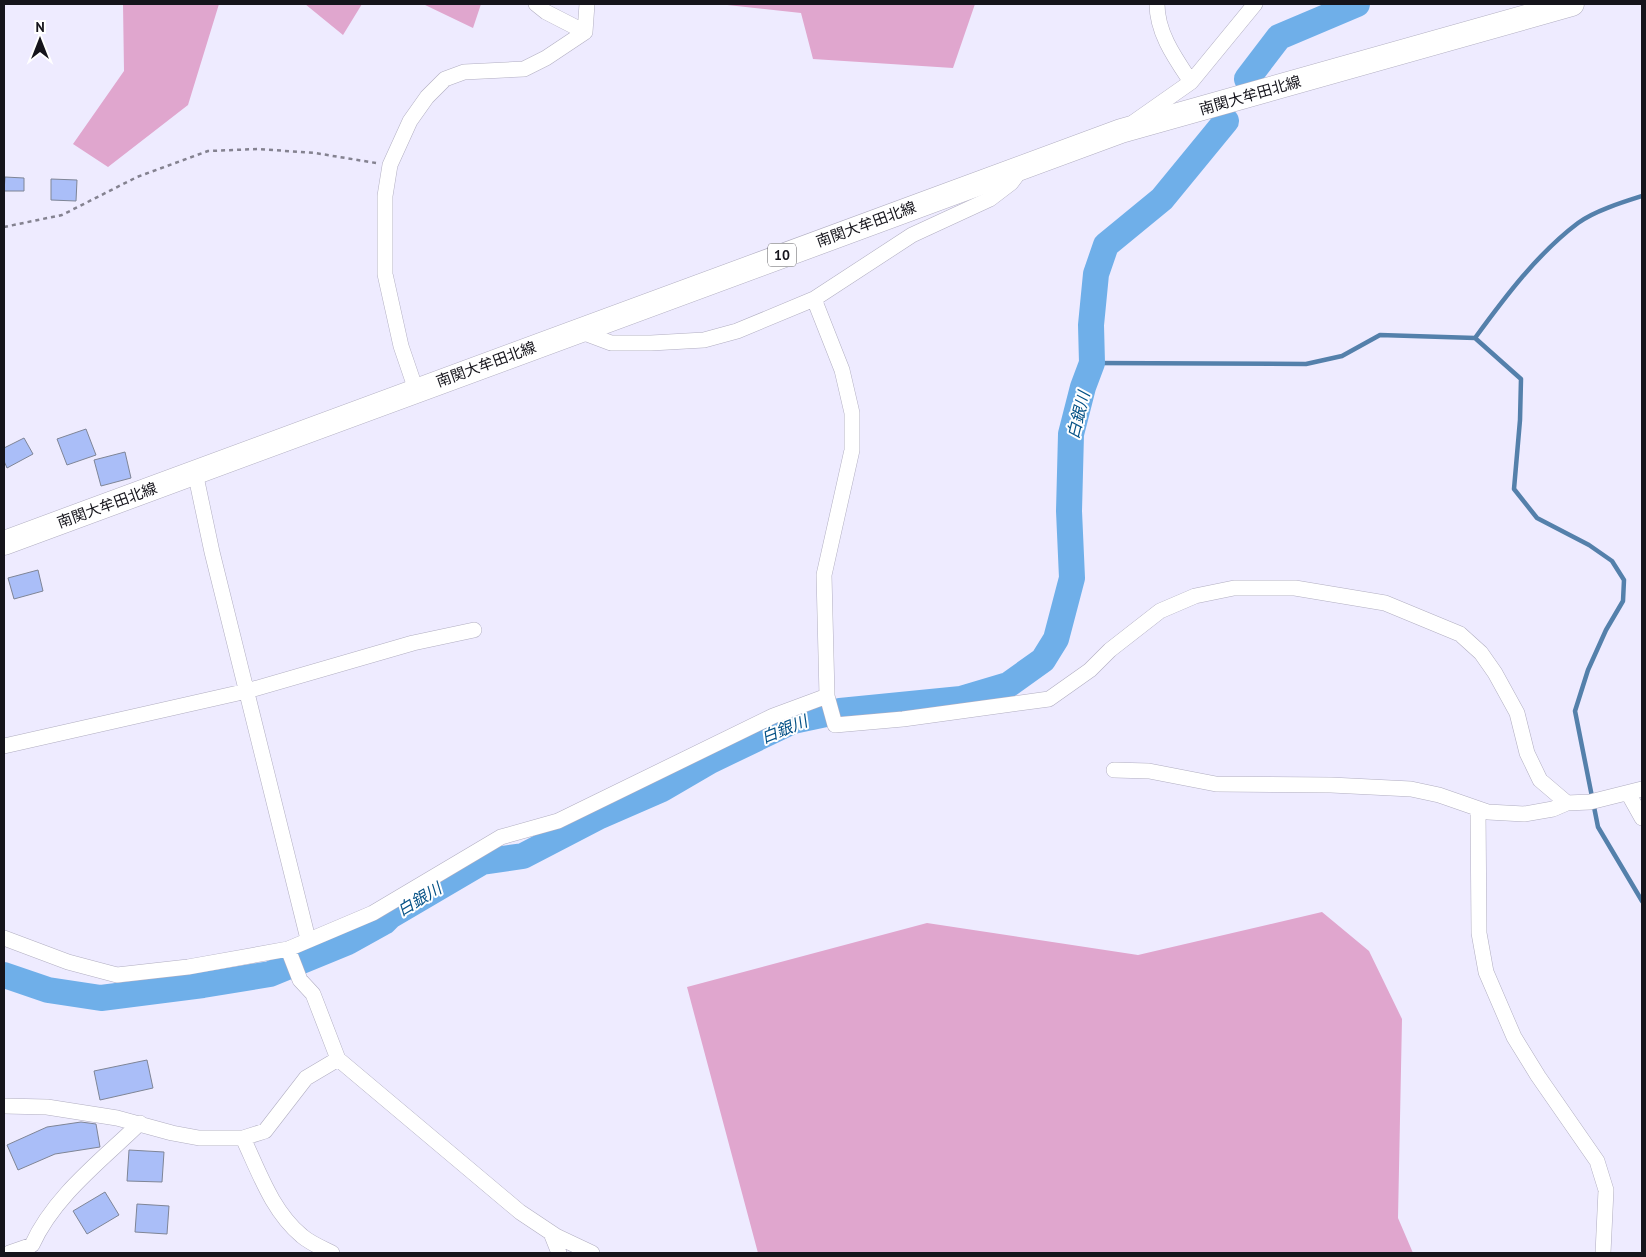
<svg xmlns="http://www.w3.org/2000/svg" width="1646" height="1257" viewBox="0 0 1646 1257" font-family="'PT Sans','Noto Sans JP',sans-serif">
	<rect width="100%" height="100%" fill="#eeebff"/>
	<!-- green -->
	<path fill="#e0a6ce" d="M123 4H219L188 105 108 167 73 144 124 71Z
		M305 4H362L343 35Z
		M423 4H481L473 28Z
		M718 4H975L953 68 813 59 801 13Z
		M1322 912 1369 951 1402 1019 1398 1218 1413 1253H758L687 987 927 923 1138 955Z"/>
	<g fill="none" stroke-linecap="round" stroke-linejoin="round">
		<!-- stream -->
		<path stroke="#5480ab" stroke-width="4.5" d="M1475 338C1505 297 1537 254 1578 223 1594 211 1623 202 1642 196
			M1092 363 1306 364 1342 356 1380 335 1475 338 1521 379 1520 420 1514 489 1537 518 1589 545 1612 561 1624 580 1623 601 1606 630 1588 670 1575 711 1598 827 1642 901"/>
		<!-- river -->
		<path stroke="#6fafe9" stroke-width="26" d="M1247 79 1279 37 1357 4
			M4 975 48 990 101 998 203 985 270 974 348 942 384 922 390 916 482 862 523 856 600 816 662 789 710 761 793 721 840 711 961 699 1008 685 1043 660 1056 639 1072 578 1069 511 1071 434 1083 387 1092 363 1091 325 1096 274 1106 245 1162 199 1226 121"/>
	</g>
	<!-- building -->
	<path fill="#aabef8" stroke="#7f8596" d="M5 177 24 178V191H4Z
		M51 179 77 180 76 201 51 200Z
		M86 429 96 455 67 465 57 439Z
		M24 438 33 454 7 468 4 461V448Z
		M125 452 131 478 101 486 94 460Z
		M38 570 43 591 14 599 8 578Z
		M147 1060 153 1088 100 1100 94 1071Z
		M81 1122 96 1124 100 1147 55 1154 18 1170 7 1145 47 1127Z
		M129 1150 164 1152 162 1182 127 1181Z
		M105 1192 119 1215 87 1234 73 1211Z
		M137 1204 169 1206 167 1234 135 1232Z"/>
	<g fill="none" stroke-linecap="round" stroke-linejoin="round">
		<!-- street casing -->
		<g stroke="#b1aec1" stroke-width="16">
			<path id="street" d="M536 4 546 12 585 32
				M1157 4C1157 33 1175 58 1191 82
				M585 32 587 4
				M1134 122 1191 82 1255 4
				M814 299 842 370 852 413V450L824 575 827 696
				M579 331 611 343H651L704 340 737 331 814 299 912 235 990 199 1011 183 1020 171
				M416 390 401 346 385 274V196L390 165 410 121 427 97 445 79 464 72 524 69 546 58 585 32
				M195 472 212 552 308 939
				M4 746 247 691 413 643 474 630
				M1114 770 1149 771 1216 784 1331 785 1411 789 1439 795 1488 812 1524 814 1553 809 1567 803 1590 802 1642 789
				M1628 793 1642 818
				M1478 809 1479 933 1486 972 1514 1037 1538 1076 1597 1161 1606 1190 1603 1253
				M4 938 68 962 117 975 188 967 288 949 373 913 501 837 558 821 773 716 827 696 835 725 903 719 1049 699 1090 670 1110 650 1160 611 1195 596 1234 588H1295L1385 603 1460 634 1481 653 1495 673 1517 713 1527 753 1540 780 1567 803
				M288 949 300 980 313 994 338 1059 520 1212 556 1236 592 1253
				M4 1106 47 1107 117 1118 172 1133 199 1138H243L265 1131 306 1078 338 1059
				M243 1138C259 1172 272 1211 302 1236 310 1243 322 1248 332 1253
				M551 1233 559 1253
				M9 1253 32 1245C54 1196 102 1160 140 1123"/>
		</g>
		<!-- primary casing -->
		<g stroke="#b1aec1" stroke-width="25">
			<path id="primary" d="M4 543 1121 131 1572 4"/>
		</g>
		<!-- path -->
		<path stroke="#848290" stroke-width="2.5" stroke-dasharray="4 4" stroke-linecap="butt" d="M4 227 62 215 137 177 208 151 258 149 315 153 376 163"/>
		<!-- street -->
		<use href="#street" stroke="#fff" stroke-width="15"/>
		<!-- primary -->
		<use href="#primary" stroke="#fff" stroke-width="24"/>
	</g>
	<g text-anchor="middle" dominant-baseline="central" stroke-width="4" stroke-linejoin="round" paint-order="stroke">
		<!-- shield labels -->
		<rect fill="#fff" stroke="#5b5a5f" stroke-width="1" x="768" y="243.5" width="28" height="23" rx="4"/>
		<g font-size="14" font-weight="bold" fill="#15141b">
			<text x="782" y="255">10</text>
		</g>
		<!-- street labels -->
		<g font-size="15" fill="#15141b" stroke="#fff">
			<text transform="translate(1250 95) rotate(-16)">南関大牟田北線</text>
			<text transform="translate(866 224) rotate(-20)">南関大牟田北線</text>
			<text transform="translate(486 364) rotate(-20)">南関大牟田北線</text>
			<text transform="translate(107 505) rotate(-20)">南関大牟田北線</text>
		</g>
		<!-- water labels -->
		<g font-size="16" font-style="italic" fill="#045186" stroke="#fff">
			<text transform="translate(1078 415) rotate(-76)">白銀川</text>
			<text transform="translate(784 729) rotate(-22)">白銀川</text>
			<text transform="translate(419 899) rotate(-31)">白銀川</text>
		</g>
	</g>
	<!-- border -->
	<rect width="1646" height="1257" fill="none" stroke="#15141b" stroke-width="10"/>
	<!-- north arrow -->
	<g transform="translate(40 40)" stroke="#ffffff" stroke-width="4" paint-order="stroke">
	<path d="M0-4L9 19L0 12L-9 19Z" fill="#15141b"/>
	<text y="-8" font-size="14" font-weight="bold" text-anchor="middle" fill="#15141b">N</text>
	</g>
</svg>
